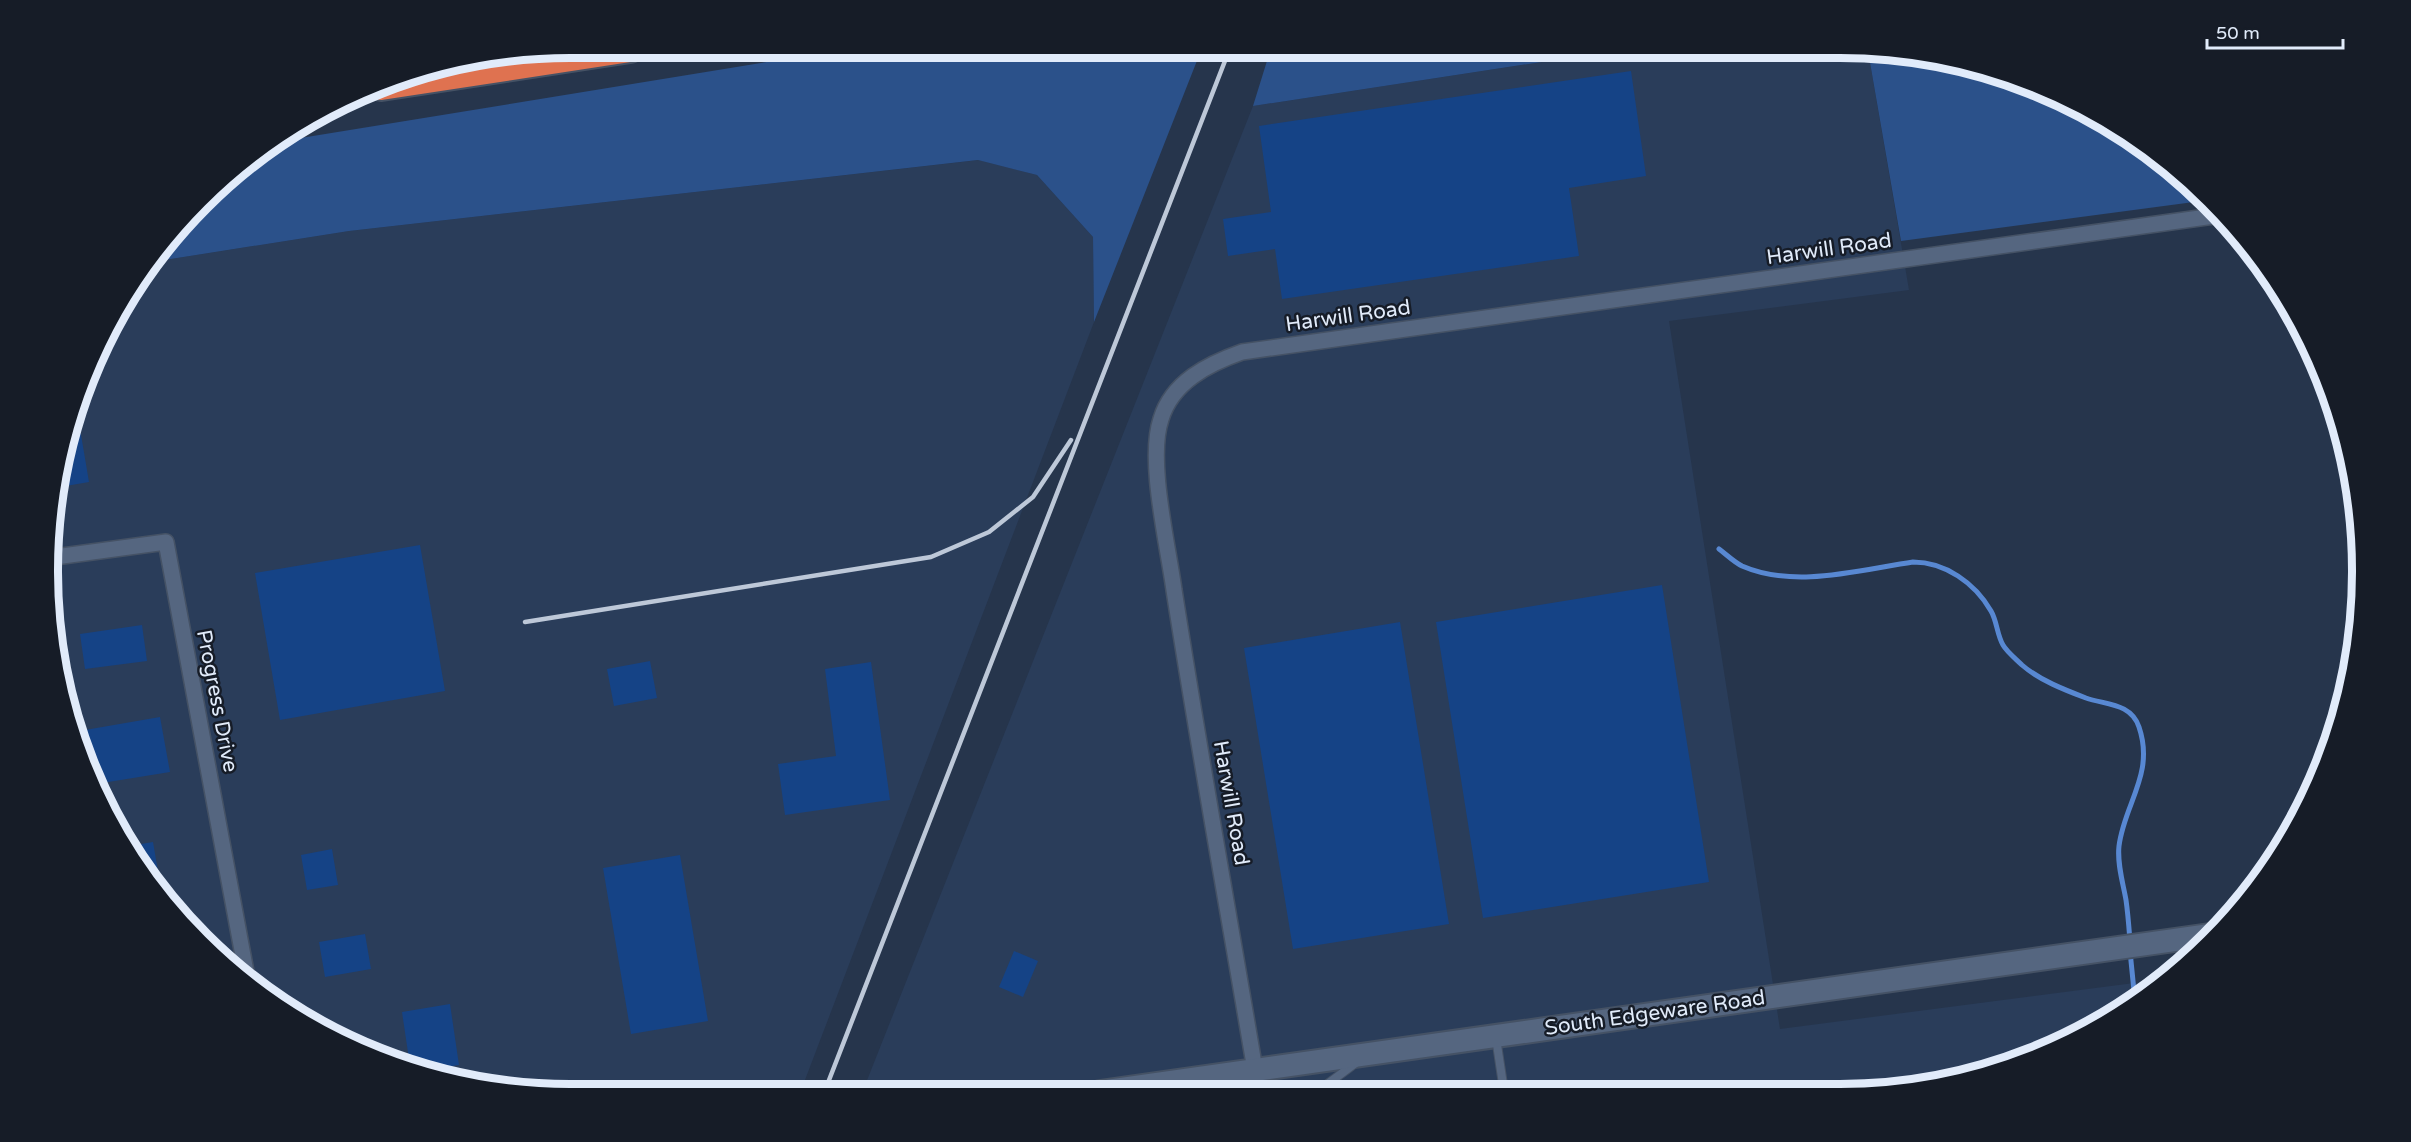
<svg xmlns="http://www.w3.org/2000/svg" width="2411" height="1142" viewBox="0 0 2411 1142" font-family="'Varela Round',sans-serif">
	<rect width="100%" height="100%" fill="#26354c"/>
	<!-- built -->
	<path fill="#2a3d5a" d="M1633 48H1840L1868 51 1909 290 1669 321 1780 1029 2165 979 2159 986 2040 1054 1909 1089 862 1093 1253 106Z
		M979 160 1037 175 1093 237 1094 322 800 1093 571 1094 469 1084 371 1054 226 964 118 832 76 739 53 640 58 469 118 310 158 261 349 231Z"/>
	<!-- green -->
	<path fill="#2b518a" d="M853 48H1202L1094 322 1093 237 1037 175 978 160 349 231 158 261 226 178 276 142Z
		M1271 48H1633L1253 106Z
		M1868 51 1942 58 2040 88 2130 136 2209 200 1901 241Z"/>
	<g fill="none" stroke-linecap="round" stroke-linejoin="round">
		<!-- stream -->
		<path stroke="#5888d2" stroke-width="5" d="M1719 549C1727 555 1734 562 1742 566 1795 589 1859 570 1913 562 1945 562 1975 583 1991 611 1997 621 1997 635 2003 645 2007 652 2016 659 2022 665 2039 680 2065 690 2086 698 2106 705 2131 703 2139 727 2155 774 2124 804 2119 846 2117 864 2123 883 2126 900 2128 914 2129 928 2130 941
			M2130 951 2134 991"/>
	</g>
	<!-- building -->
	<path fill="#154386" d="M1631 71 1646 176 1569 188 1579 256 1282 299 1275 249 1228 256 1223 219 1271 212 1259 126Z
		M78 417 89 482 60 487 58 469Z
		M420 545 445 691 280 720 255 573Z
		M1662 585 1709 882 1483 918 1436 622Z
		M1400 622 1449 924 1293 949 1244 648Z
		M142 625 147 661 85 669 80 634Z
		M650 661 657 698 614 706 607 669Z
		M871 662 890 800 785 815 778 764 836 756 825 669Z
		M160 717 170 772 96 784 85 730Z
		M153 842 160 883 129 846Z
		M332 849 338 885 307 890 301 855Z
		M680 855 708 1021 631 1034 603 868Z
		M365 934 371 969 325 977 319 942Z
		M1014 951 1038 961 1023 997 999 987Z
		M450 1004 459 1065 424 1070 410 1066 402 1012Z"/>
	<g fill="none" stroke-linecap="round" stroke-linejoin="round">
		<!-- lane casing -->
		<g stroke="#455265" stroke-width="10">
			<path id="lane" d="M1496 1038 1504 1091
				M1255 1072 1258 1092
				M1318 1091 1357 1062"/>
		</g>
		<!-- street casing -->
		<g stroke="#455265" stroke-width="18">
			<path id="street" d="M55 557 166 542 247 977
				M1255 1070C1228 910 1199 750 1174 590 1168 545 1147 460 1161 419 1172 382 1208 364 1242 352L2221 215"/>
		</g>
		<!-- secondary casing -->
		<g stroke="#455265" stroke-width="26">
			<path id="secondary" d="M1100 1092 2210 935"/>
		</g>
		<!-- highway casing -->
		<g stroke="#455265" stroke-width="32">
			<path id="highway" d="M381 86 630 48"/>
		</g>
		<!-- lane -->
		<use href="#lane" stroke="#556680" stroke-width="8"/>
		<!-- street -->
		<use href="#street" stroke="#556680" stroke-width="15"/>
		<!-- secondary -->
		<use href="#secondary" stroke="#556680" stroke-width="22"/>
		<!-- highway -->
		<use href="#highway" stroke="#df7250" stroke-width="28"/>
		<!-- rail -->
		<path stroke="#bdc8d8" stroke-width="4.5" d="M525 622 931 557 989 532 1033 497 1071 440
			M824 1093 1230 48"/>
	</g>
	<g text-anchor="middle" dominant-baseline="central" stroke-width="5" stroke-linejoin="round" paint-order="stroke">
		<!-- street labels -->
		<g font-size="21" fill="#e1ebfa" stroke="#161c27">
			<text transform="translate(1829 249) rotate(-8)">Harwill Road</text>
			<text transform="translate(1348 316) rotate(-8)">Harwill Road</text>
			<text transform="translate(217 701) rotate(79)">Progress Drive</text>
			<text transform="translate(1231 803) rotate(80)">Harwill Road</text>
			<text transform="translate(1655 1013) rotate(-8)">South Edgeware Road</text>
		</g>
	</g>
	<!-- crop -->
	<path d="M0 0H2411V1142H0ZM570 58H1840A512 512 0 0 1 2352 570V572A512 512 0 0 1 1840 1084H570A512 512 0 0 1 58 572V570A512 512 0 0 1 570 58Z" fill="#161c27" fill-rule="evenodd"/>
	<path fill="none" stroke="#e1ebfa" stroke-width="8" d="M570 58H1840A512 512 0 0 1 2352 570V572A512 512 0 0 1 1840 1084H570A512 512 0 0 1 58 572V570A512 512 0 0 1 570 58Z"/>
	<!-- scale -->
	<path d="M2207 39v9h136v-9" fill="none" stroke="#e1ebfa" stroke-width="3"/>
	<text x="2216" y="39" font-size="18" fill="#e1ebfa" stroke="#161c27" stroke-width="4.5" paint-order="stroke">50 m</text>
</svg>
